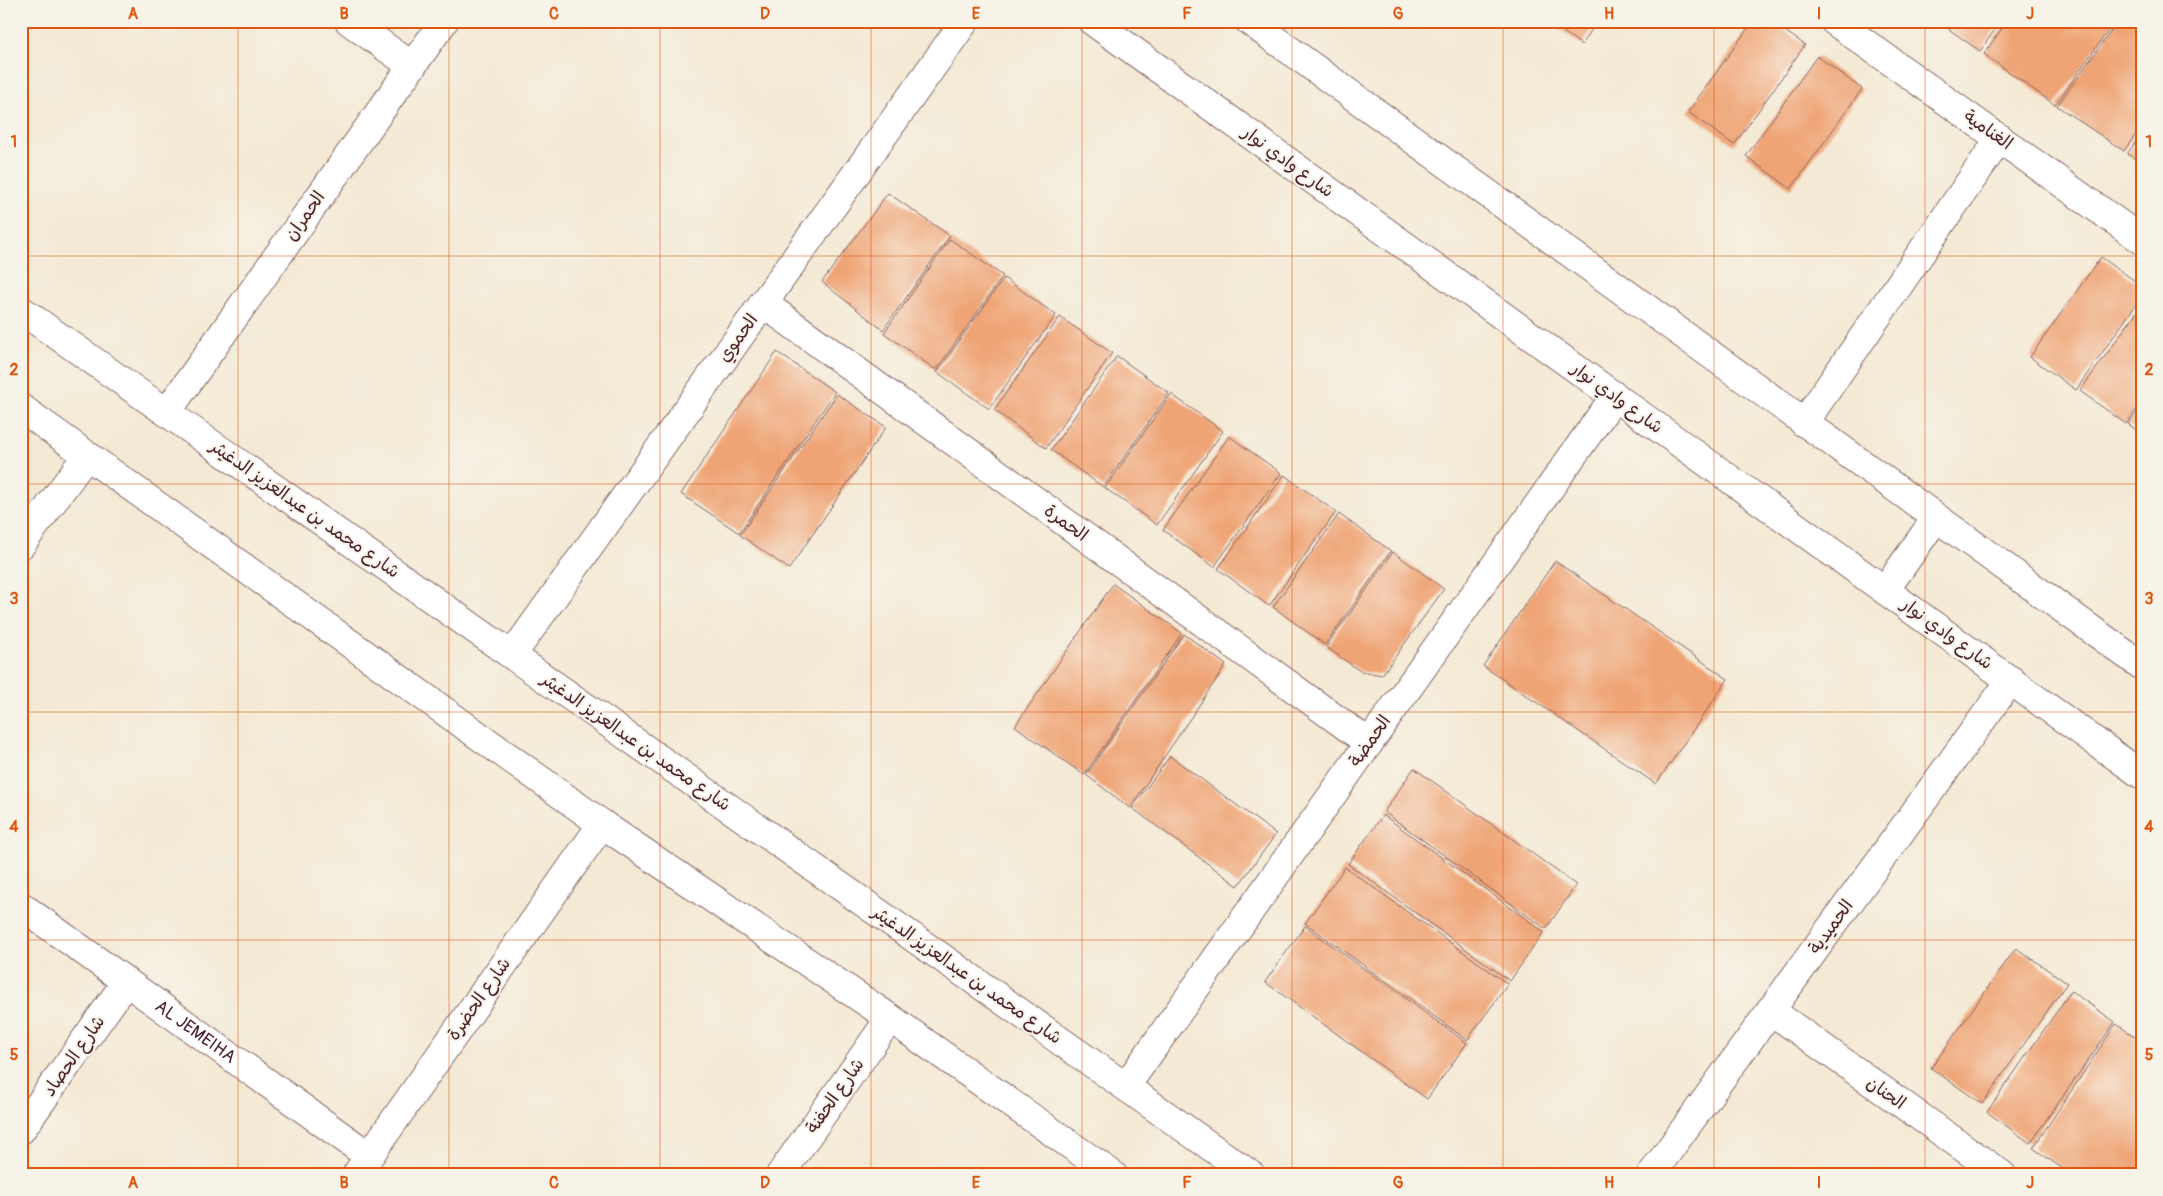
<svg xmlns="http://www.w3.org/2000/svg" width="2163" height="1196" viewBox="0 0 2163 1196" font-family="Pangolin,'Playpen Sans Arabic',sans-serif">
	<rect width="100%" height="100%" fill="#f7f3e8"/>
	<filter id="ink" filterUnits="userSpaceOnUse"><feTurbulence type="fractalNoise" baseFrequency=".02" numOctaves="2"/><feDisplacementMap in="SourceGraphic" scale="10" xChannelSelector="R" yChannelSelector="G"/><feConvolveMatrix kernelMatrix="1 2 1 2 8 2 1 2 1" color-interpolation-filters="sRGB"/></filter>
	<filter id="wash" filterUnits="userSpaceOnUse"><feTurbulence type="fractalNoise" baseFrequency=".0096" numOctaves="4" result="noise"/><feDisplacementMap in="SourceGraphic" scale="20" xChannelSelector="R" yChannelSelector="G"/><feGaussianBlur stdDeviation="1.12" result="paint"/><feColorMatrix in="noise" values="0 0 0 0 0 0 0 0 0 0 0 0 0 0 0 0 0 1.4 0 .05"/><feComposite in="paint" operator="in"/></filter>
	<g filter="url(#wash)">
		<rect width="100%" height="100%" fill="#f4e9d4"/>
		<g id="blocks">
			<!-- building -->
			<path fill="#efa476" d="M1548 21H1597L1582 45Z
				M1753 21H1771L1805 45 1734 145 1688 112Z
				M1937 21H2001L1980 51Z
				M2007 21H2115L2055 105 1984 54Z
				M2118 21H2142V125L2124 151 2057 106Z
				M1817 56 1862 89 1791 189 1746 156Z
				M2142 133V163L2127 154Z
				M888 193 950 236 883 330 822 282Z
				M950 239 1003 276 936 370 884 333Z
				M2101 257 2142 286V296L2076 390 2030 357Z
				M1004 278 1056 315 989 409 937 372Z
				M2142 305V402L2126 424 2080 391Z
				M1060 317 1112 353 1046 448 994 410Z
				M777 352 835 392 739 533 681 494Z
				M1117 356 1169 393 1103 487 1051 450Z
				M837 394 886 427 789 569 740 535Z
				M1171 394 1223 431 1157 525 1105 488Z
				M2142 406V434L2128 424Z
				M1229 436 1281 473 1214 567 1163 530Z
				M1284 475 1336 512 1269 606 1218 569Z
				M1339 514 1391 551 1325 645 1273 607Z
				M1393 552 1444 589 1382 675 1360 671 1326 647Z
				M1555 561 1728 679 1656 784 1483 666Z
				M1113 584 1182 633 1084 775 1015 726Z
				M1184 634 1226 665 1130 808 1086 775Z
				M1170 756 1276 834 1238 886 1132 808Z
				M1414 768 1576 885 1546 929 1384 812Z
				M1383 815 1544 932 1510 981 1348 864Z
				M1345 867 1508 984 1467 1040 1305 923Z
				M1305 926 1467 1043 1427 1099 1265 982Z
				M2016 948 2067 983 1982 1104 1931 1068Z
				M2071 991 2115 1022 2030 1143 1987 1112Z
				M2116 1024 2142 1041V1175H2072L2033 1148Z"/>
		</g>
	</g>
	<g filter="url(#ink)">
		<use href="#blocks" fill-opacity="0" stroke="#866666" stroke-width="1"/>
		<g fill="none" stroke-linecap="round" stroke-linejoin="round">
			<!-- minor casing -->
			<g stroke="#866666" stroke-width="30">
				<g id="minor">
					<path d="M349 21 412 66"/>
					<path d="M1834 21 2142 240"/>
					<path d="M763 303 1369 743"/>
					<path d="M167 412 444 21"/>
					<path d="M1804 423 2000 138"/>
					<path d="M512 655 965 21"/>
					<path id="s1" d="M21 906 369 1156"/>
					<path d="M1770 1010 2002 1175"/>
					<path d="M1126 1086 1615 396"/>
					<path d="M21 1130 126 982"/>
					<path d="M356 1175 602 824"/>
					<path d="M780 1175 890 1018"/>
					<path d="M1651 1175 2011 680"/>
				</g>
			</g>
			<!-- tertiary casing -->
			<g stroke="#866666" stroke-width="30">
				<path id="tertiary" d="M1092 21 2142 775
					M1249 21 2142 666
					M21 310 1251 1175
					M21 408 602 824 890 1018 1113 1175
					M21 545 87 455
					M1885 590 1936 518"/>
			</g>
			<!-- minor -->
			<use href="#minor" stroke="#fff" stroke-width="28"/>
			<!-- tertiary -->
			<use href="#tertiary" stroke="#fff" stroke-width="28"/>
		</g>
	</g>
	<!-- grid -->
	<path fill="none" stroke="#e0560e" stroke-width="1" stroke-opacity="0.55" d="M238 21V1175M449 21V1175M660 21V1175M871 21V1175M1082 21V1175M1292 21V1175M1503 21V1175M1714 21V1175M1925 21V1175M21 256H2142M21 484H2142M21 712H2142M21 940H2142"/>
	<g text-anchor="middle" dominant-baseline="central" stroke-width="4" stroke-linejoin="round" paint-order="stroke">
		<!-- street labels -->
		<g font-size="18" fill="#4a1f2b" stroke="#f7f3e8">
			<text transform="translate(1988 130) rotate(35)">الغنامية</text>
			<text transform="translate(1288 162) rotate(36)">شارع وادي نوار</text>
			<text transform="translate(305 216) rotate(-55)">الحمران</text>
			<text transform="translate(738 338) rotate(-54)">الحموي</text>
			<text transform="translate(1617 398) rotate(36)">شارع وادي نوار</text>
			<text transform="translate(305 509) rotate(35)">شارع محمد بن عبدالعزيز الدغيثر</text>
			<text transform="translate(1066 523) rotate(36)">الحمرة</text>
			<text transform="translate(1947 634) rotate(36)">شارع وادي نوار</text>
			<text transform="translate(1370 741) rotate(-55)">الحمضة</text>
			<text transform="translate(636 742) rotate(35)">شارع محمد بن عبدالعزيز الدغيثر</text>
			<text transform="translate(1831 927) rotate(-54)">الحميدية</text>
			<text transform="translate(967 975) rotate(35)">شارع محمد بن عبدالعزيز الدغيثر</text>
			<text transform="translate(479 999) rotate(-55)">شارع الحضرة</text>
			<text stroke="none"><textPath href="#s1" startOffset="215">AL JEMEIHA</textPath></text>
			<text transform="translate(74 1056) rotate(-55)">شارع الحصاد</text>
			<text transform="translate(1886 1093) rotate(35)">الحنان</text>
			<text transform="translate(835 1096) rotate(-55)">شارع الحفنة</text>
		</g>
	</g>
	<!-- margin -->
	<rect width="2163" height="1196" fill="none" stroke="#f7f3e8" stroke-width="55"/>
	<rect x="28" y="28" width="2108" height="1140" fill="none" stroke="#e0560e" stroke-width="2"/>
	<g font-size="16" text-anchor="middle" font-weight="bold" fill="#e0560e">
		<text x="133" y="19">A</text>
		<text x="344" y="19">B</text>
		<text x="554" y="19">C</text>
		<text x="765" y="19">D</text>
		<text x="976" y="19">E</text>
		<text x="1187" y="19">F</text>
		<text x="1398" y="19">G</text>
		<text x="1609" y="19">H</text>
		<text x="1819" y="19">I</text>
		<text x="2030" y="19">J</text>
		<text x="14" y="147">1</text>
		<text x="2149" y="147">1</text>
		<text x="14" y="375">2</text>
		<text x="2149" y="375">2</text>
		<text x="14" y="604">3</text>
		<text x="2149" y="604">3</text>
		<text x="14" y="832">4</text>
		<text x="2149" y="832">4</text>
		<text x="14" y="1060">5</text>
		<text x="2149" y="1060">5</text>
		<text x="133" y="1188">A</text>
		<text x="344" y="1188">B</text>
		<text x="554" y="1188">C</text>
		<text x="765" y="1188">D</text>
		<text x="976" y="1188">E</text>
		<text x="1187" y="1188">F</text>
		<text x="1398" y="1188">G</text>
		<text x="1609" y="1188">H</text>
		<text x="1819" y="1188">I</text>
		<text x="2030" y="1188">J</text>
	</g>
</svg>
